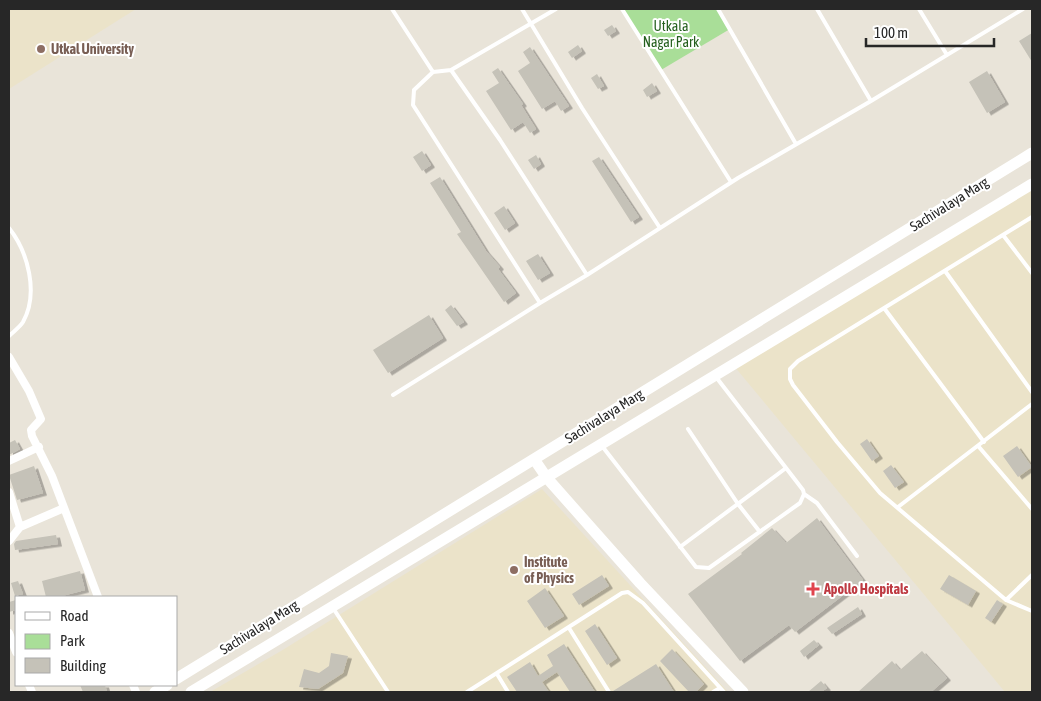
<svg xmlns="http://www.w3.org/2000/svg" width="1041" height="701" viewBox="0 0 1041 701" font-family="'Asap Condensed',sans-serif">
	<defs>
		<filter id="shadow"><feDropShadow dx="4" dy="2.5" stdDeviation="0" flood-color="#0004"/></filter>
	</defs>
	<rect width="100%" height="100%" fill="#e9e4d9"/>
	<!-- education -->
	<path fill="#ebe3c9" d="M9 9H136L9 89Z
		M1032 188V692H1005L734 366Z
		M542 489 728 692H210L281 651Z"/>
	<!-- green -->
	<path fill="#a9de98" d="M623 9H718L730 29 661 70Z"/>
	<!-- building -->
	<path fill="#c5c2b8" filter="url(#shadow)" d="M612 25 616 31 608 36 604 30Z
		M1032 33V62L1019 41Z
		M578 45 582 51 572 58 568 52Z
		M530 47 569 106 561 111 555 101 542 109 518 71 530 63 523 52Z
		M498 68 523 104 521 105 536 129 530 133 523 122 511 130 486 91 499 83 492 72Z
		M987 71 1005 102 987 113 969 82Z
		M597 74 604 86 598 89 591 78Z
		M652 83 657 91 647 97 643 90Z
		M422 151 431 165 422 171 413 157Z
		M536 155 541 164 534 169 528 160Z
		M599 157 639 217 631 222 592 161Z
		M440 177 486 251 500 267 498 269 516 293 504 302 457 234 461 232 430 183Z
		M504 206 515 223 505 230 494 213Z
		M538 254 550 273 538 280 526 261Z
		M451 305 464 322 457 326 445 310Z
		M429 315 443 338 388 373 373 350Z
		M867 439 879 456 872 461 860 444Z
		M15 440 20 449 9 455V443Z
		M1017 446 1032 467 1018 477 1003 456Z
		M891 465 904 482 895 488 883 471Z
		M34 466 43 493 17 500 9 475Z
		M817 518 863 580 795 632 789 625 740 661 688 594 742 554 741 553 772 528 786 543Z
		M56 535 58 544 15 550 14 544 16 541Z
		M80 571 85 590 58 597H46L42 581Z
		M602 575 609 586 579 605 572 594Z
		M949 575 976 591 968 605 940 589Z
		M18 581 23 594 15 596 11 583Z
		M545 588 564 616 545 628 527 601Z
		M16 600V610L9 612V602Z
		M997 600 1003 604 991 622 985 618Z
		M858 607 862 614 832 634 827 628Z
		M595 624 617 658 607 665 585 631Z
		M814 640 819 645 804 657 800 651Z
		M564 644 595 692H570L557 672 542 682 549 692H517L507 677 530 662 538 676 553 666 547 655Z
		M672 649 704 684 696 692H689L660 661Z
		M922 651 947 678 931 692H858L892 661 900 670Z
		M331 653 348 656 343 673 318 689 299 687 304 669 319 673 329 666Z
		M656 664 674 692H613V691Z
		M821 681 827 688 821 692H808Z
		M80 685H105L107 692H83Z"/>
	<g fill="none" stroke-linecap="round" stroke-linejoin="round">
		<!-- lane -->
		<path stroke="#fff" stroke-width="4" d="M392 9 433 72 451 70 500 140 587 275 738 178 871 101 1023 9
			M522 9 582 108 660 228
			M622 9 731 182
			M718 9 796 144
			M817 9 871 101
			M919 9 947 55
			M451 70 556 9
			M433 72 414 90 413 105 540 303 587 275
			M1032 217 798 361 790 369V379L793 385 837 442 880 493 1006 600 1032 611
			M9 228C28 252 39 293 23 322 20 327 13 332 9 336
			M1003 235 1032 273
			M945 271 1032 392
			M884 308 984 442
			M393 395 540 303
			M688 429 738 504 760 532
			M602 446 696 567 709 568 800 503 804 494 803 490 716 377
			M979 447 1032 509
			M804 494 817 503 857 556
			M898 507 1032 404
			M680 547 786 468
			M1006 600 1032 575
			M333 608 388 692
			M569 628 609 692
			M497 674 508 692
			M467 692 622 593 628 592 643 603 724 692
			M713 692 720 688"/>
		<!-- street -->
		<path stroke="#fff" stroke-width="8" d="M9 357 29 391 41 419 31 430 32 436 52 476 98 597
			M9 461 39 447
			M9 492 20 527
			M9 541 20 527 64 508
			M9 633 16 652
			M29 685 32 692
			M133 685 136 692"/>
		<!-- secondary -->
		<path stroke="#fff" stroke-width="11" d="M534 459 547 478 640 583 743 692
			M176 679 1032 153
			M155 692 167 685
			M191 692 1032 184"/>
	</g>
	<!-- markers -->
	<g fill="#8d6e63" stroke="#fff" stroke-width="2">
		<circle cx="41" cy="49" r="5"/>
		<circle cx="514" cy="570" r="5"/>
	</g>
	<path fill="#e0444e" stroke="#fff" stroke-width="2" d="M810.5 581.5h5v5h5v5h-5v5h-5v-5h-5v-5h5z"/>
	<g text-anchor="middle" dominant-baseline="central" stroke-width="4" stroke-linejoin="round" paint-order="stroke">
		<!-- park labels -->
		<g font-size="14" fill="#245f1d" stroke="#fff">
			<text x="671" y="26">Utkala<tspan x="671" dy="16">Nagar Park</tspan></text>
		</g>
		<!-- education labels -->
		<g font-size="14" font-weight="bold" fill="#785e54" stroke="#fff" text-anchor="start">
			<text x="51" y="49">Utkal University</text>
			<text x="524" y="562">Institute<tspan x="524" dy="16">of Physics</tspan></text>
		</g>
		<!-- street labels -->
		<g font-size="14" fill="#272727" stroke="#fff">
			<text transform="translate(949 204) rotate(-32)">Sachivalaya Marg</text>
			<text transform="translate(604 416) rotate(-32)">Sachivalaya Marg</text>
			<text transform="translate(259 627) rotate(-32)">Sachivalaya Marg</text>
		</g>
		<!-- health labels -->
		<g font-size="14" font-weight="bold" fill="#be3a42" stroke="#fff" text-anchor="start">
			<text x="824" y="589">Apollo Hospitals</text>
		</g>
	</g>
	<!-- border -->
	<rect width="1041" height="701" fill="none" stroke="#272727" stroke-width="20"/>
	<!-- legend -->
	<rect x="15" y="596" width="162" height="90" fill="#ffffff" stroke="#a9a9a9"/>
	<rect x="25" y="612" width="25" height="8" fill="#ffffff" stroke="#a9a9a9"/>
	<text x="60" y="621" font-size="15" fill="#272727">Road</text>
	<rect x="25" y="634" width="25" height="15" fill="#a9de98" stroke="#a9a9a9"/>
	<text x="60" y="646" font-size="15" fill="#272727">Park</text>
	<rect x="25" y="658" width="25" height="15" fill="#c5c2b8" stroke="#a9a9a9"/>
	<text x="60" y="671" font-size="15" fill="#272727">Building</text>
	<!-- scale -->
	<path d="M866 38v8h128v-8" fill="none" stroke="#272727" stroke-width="2.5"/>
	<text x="874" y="38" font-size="15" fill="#272727" stroke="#ffffff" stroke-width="4" paint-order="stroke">100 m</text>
</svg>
